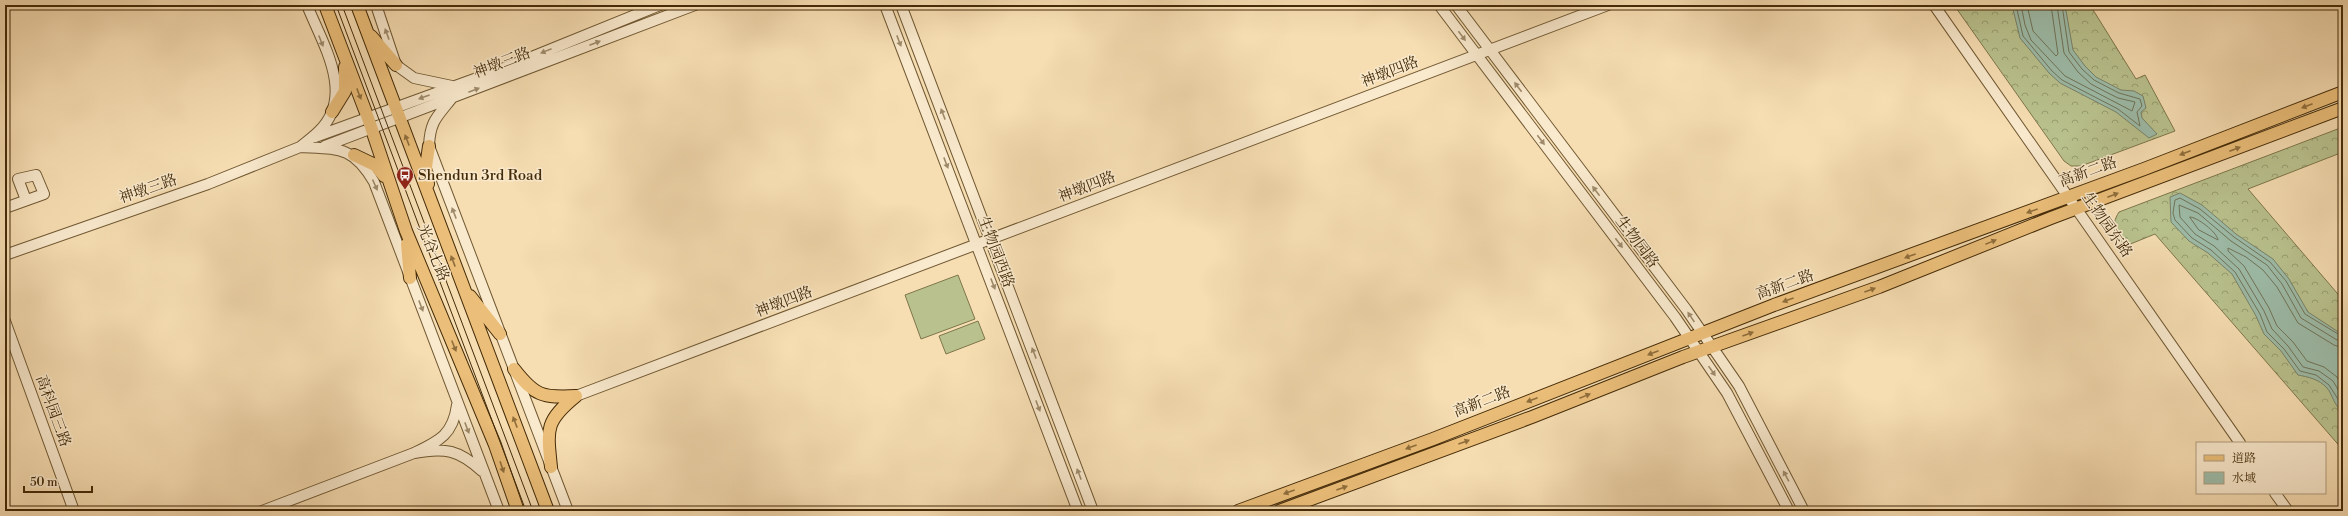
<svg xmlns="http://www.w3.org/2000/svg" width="2348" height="516" viewBox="0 0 2348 516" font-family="'Libre Bodoni','Noto Serif SC',serif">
	<defs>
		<pattern id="forest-crowns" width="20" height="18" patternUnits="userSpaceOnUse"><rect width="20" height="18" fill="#b9c28e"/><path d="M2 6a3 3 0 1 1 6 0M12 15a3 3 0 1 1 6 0" fill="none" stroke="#989e72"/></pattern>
	</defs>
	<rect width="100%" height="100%" fill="#f6ddb2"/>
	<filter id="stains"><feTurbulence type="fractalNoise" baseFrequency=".005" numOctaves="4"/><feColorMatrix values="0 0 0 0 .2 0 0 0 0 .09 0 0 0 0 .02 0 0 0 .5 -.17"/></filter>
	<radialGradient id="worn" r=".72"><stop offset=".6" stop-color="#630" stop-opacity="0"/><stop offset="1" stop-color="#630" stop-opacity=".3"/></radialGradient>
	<!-- forest -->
	<path fill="url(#forest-crowns)" stroke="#7e764b" d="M1954 5H2090L2136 79 2145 75 2175 131 2081 166H2071L2064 161Z
		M2343 127V152L2248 189 2343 300V450L2155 234 2123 247C2115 234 2110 226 2119 212Z"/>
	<!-- pitch -->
	<path fill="#b9c28e" stroke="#7e764b" d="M958 275 975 319 921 339 905 295Z
		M978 321 985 339 946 354 939 336Z"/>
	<!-- water -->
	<path fill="#9dbca9" stroke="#798269" d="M2012 5H2065L2073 50 2085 66 2096 77 2121 90 2134 91 2143 96 2146 108 2141 112 2142 118 2157 134 2149 138 2116 112 2060 83 2049 73 2020 38Z
		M2180 193 2202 205 2236 234 2273 259 2289 279 2308 312 2343 335V411C2334 407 2333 395 2327 388 2319 379 2308 377 2298 375L2281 351 2264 334 2256 316 2232 274 2208 253 2189 241 2171 222 2170 197Z"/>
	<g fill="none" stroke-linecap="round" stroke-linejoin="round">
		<!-- shore -->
		<path stroke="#707458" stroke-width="1" d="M2016 5 2023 36 2052 71 2062 80 2118 109 2140 126 2137 112 2142 106 2140 99 2119 93 2094 80 2082 69 2069 52 2062 5
			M2021 5 2025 25 2031 40 2065 76 2132 111 2135 102 2118 98 2104 91 2091 84 2078 72 2064 53 2057 5
			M2027 5 2033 31 2056 56 2058 54 2051 5
			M2190 217C2197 217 2217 232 2218 240L2199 230Z
			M2343 337 2305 314 2286 281 2270 262 2234 237 2200 209 2180 198 2175 200 2173 213 2175 220 2192 238 2211 250 2235 272 2260 314 2267 332 2284 349 2300 371 2316 375 2329 385 2343 407
			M2343 342 2337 340 2301 318 2282 284 2267 265 2231 241 2198 213 2179 205 2180 217 2195 234 2214 246 2239 269 2264 311 2272 329 2288 346 2303 367 2319 371 2333 381 2343 398
			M2343 348 2334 345 2298 323 2277 287 2263 270 2246 257 2228 248V251L2244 266 2269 308 2277 326 2293 342 2307 361 2324 367 2337 377 2343 387"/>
		<!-- minor casing -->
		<g stroke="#705832" stroke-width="12">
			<path id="minor" d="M307 5C322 43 356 95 319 131 313 137 306 142 300 147 339 149 353 146 374 182L499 511
				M376 5 396 65 414 78 452 86
				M885 5 1078 511
				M901 5 1093 511
				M1439 5 1675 317 1727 393 1789 511
				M1456 5 1686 309 1739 386 1804 511
				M1934 5 2240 443
				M452 98C437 117 430 121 429 146L568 511
				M315 137 502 69 660 5
				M325 146 695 5
				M5 208 44 194 36 175 18 179 26 200
				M5 255 208 184 300 147
				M5 321 74 511
				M576 396 1608 5
				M457 405C453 435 439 441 414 453 445 447 459 450 482 471
				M2275 493 2288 511
				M262 511 414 453"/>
		</g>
		<!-- major casing -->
		<g stroke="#442b08" stroke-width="14">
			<path id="major" d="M325 5 368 118 406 231 495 445 518 511
				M357 5 548 511
				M371 36 396 65
				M332 112 345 91V67
				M354 155 375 165 384 176
				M428 184 426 167 429 146
				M407 244 410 278
				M470 296 500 334
				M514 369C535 396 542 398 576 396 545 421 547 429 551 467
				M1238 511 1433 439 1774 305 2144 169 2343 92
				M1279 511 1532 417 1683 357 1879 287 2051 218 2343 108"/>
		</g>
		<!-- minor -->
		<use href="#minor" stroke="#f9e9cd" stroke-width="10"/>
		<!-- major -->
		<use href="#major" stroke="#ebbe79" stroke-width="12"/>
		<!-- tram -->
		<path stroke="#442b08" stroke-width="1" d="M336 5 526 511
			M342 5 533 511"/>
	</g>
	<!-- one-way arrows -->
	<defs><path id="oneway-solid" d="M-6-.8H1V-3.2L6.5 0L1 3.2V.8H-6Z"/></defs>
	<g fill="#9e8a6a">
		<use href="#oneway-solid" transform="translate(387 34) rotate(-110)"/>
		<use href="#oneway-solid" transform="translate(1462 36) rotate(53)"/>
		<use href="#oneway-solid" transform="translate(321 41) rotate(68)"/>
		<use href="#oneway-solid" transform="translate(899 41) rotate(69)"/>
		<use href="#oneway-solid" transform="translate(595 43) rotate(-21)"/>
		<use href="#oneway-solid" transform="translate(546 51) rotate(158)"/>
		<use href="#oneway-solid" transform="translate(1518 87) rotate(-127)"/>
		<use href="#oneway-solid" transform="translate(474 90) rotate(-21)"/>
		<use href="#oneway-solid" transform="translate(424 97) rotate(160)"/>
		<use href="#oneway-solid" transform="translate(943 114) rotate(-111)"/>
		<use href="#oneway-solid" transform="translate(1541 140) rotate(53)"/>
		<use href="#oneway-solid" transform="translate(946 163) rotate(69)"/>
		<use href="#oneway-solid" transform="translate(375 185) rotate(66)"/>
		<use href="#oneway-solid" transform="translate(1596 191) rotate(-127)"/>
		<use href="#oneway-solid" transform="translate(454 213) rotate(-111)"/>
		<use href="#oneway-solid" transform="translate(1619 243) rotate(53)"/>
		<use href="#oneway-solid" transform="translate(993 284) rotate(69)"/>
		<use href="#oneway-solid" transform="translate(421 306) rotate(69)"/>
		<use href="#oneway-solid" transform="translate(1691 317) rotate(-124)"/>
		<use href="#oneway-solid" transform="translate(1034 353) rotate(-111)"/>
		<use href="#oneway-solid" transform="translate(1712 371) rotate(55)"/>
		<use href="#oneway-solid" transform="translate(1038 406) rotate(69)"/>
		<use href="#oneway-solid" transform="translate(467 428) rotate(69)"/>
		<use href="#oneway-solid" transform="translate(1079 474) rotate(-111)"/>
		<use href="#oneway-solid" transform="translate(1786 476) rotate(-118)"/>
	</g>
	<g fill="#8f6d3b">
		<use href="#oneway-solid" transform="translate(359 94) rotate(69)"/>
		<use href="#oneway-solid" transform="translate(2307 106) rotate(159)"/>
		<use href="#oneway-solid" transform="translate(407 140) rotate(-111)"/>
		<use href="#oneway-solid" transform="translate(2235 149) rotate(-21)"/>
		<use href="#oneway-solid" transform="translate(2185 153) rotate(159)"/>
		<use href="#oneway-solid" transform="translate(2113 195) rotate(-21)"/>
		<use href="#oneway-solid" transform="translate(2032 211) rotate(160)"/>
		<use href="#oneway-solid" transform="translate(1991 242) rotate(-22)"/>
		<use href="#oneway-solid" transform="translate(1910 256) rotate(160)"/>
		<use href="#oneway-solid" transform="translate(453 261) rotate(-111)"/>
		<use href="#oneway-solid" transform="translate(1870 290) rotate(-20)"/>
		<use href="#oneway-solid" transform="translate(1788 300) rotate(160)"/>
		<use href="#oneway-solid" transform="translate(1748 334) rotate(-20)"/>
		<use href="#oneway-solid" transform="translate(454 346) rotate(68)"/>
		<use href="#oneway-solid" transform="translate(1653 353) rotate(159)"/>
		<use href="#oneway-solid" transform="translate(1585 396) rotate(-22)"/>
		<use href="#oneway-solid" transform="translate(1532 400) rotate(159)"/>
		<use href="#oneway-solid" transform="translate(515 422) rotate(-111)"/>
		<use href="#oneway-solid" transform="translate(1464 442) rotate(-20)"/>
		<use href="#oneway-solid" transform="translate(1411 447) rotate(160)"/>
		<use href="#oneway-solid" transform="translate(502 467) rotate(71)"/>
		<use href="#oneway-solid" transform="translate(1342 488) rotate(-20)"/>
		<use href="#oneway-solid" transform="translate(1289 492) rotate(160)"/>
	</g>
	<!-- icons -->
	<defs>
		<g id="bus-pin" transform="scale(0.9)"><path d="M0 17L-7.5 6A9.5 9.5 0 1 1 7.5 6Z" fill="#8f2418" stroke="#f9e9cd"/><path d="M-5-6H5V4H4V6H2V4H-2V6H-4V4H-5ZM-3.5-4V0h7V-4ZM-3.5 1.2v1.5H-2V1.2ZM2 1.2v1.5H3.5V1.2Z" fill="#fff"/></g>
	</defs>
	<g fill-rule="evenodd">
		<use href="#bus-pin" x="405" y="175"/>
	</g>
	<g text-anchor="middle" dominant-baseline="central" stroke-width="3" stroke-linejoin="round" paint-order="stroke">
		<!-- street labels -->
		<g font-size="15" fill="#442b08" stroke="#f9e9cd">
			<text transform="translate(502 63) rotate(-21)">神墩三路</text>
			<text transform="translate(1390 72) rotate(-21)">神墩四路</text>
			<text transform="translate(2088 172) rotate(-20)">高新二路</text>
			<text transform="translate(1087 187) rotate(-21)">神墩四路</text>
			<text transform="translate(148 189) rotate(-19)">神墩三路</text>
			<text transform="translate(2107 225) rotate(55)">生物园东路</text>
			<text transform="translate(1637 242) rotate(53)">生物园路</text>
			<text transform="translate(996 252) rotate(69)">生物园西路</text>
			<text transform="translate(433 253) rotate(68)">光谷七路</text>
			<text transform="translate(1785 285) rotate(-20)">高新二路</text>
			<text transform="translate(784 302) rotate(-21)">神墩四路</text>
			<text transform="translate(1482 402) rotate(-21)">高新二路</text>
			<text transform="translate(53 411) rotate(70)">高科园三路</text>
		</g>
		<!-- poi labels -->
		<g font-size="15" fill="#442b08" stroke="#f9e9cd" text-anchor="start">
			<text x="418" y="175">Shendun 3rd Road</text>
		</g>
	</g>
	<!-- margin -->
	<rect width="2348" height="516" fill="none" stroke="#f6ddb2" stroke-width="20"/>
	<rect x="6" y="6" width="2336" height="504" fill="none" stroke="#442b08" stroke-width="2"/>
	<rect x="10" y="10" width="2328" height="496" fill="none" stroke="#442b08"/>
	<!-- legend -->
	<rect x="2196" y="442" width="130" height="52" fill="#f9e9cd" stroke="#b19d7e"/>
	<rect x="2204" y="455" width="20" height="6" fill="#ebbe79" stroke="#b19d7e"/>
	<text x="2232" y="462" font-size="12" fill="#442b08">道路</text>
	<rect x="2204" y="472" width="20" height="12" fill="#9dbca9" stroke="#b19d7e"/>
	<text x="2232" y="482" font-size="12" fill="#442b08">水域</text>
	<!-- scale -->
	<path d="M24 486v6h68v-6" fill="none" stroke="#442b08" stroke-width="2"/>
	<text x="30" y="486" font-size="12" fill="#442b08" stroke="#f9e9cd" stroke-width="3" paint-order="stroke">50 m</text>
	<rect width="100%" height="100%" filter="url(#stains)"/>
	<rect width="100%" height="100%" fill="url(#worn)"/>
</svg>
